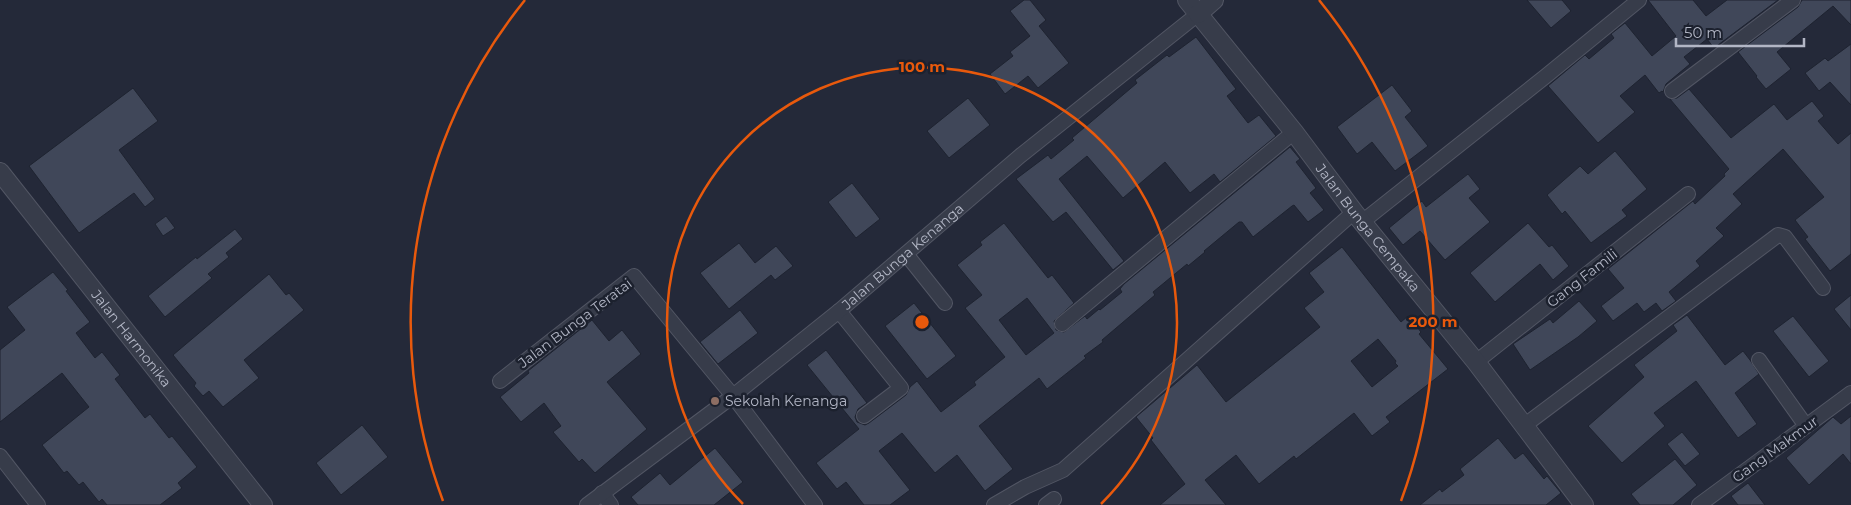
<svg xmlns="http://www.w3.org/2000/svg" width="1851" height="505" viewBox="0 0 1851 505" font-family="Montserrat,sans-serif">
	<rect width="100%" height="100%" fill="#242939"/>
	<!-- building -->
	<path fill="#404759" stroke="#1e2330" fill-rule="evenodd" d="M1024 0H1030L1046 20 1039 26 1069 63 1038 88 1028 76 1005 94 990 74 1013 56 1010 52 1030 36 1010 11Z
		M1527 0H1562L1571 11 1551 28Z
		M1648 0H1693L1706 16 1727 0H1778L1714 48 1707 39 1684 57 1690 64 1666 84 1663 92 1662 91 1659 93 1645 75 1620 96 1635 112 1598 143 1548 86 1585 55 1589 59 1614 38 1611 34 1625 23 1652 56 1676 36Z
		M1802 0H1851V25L1833 6 1777 52 1791 69 1766 89 1756 77 1757 76 1738 52 1798 7Z
		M1196 37 1236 89 1227 96 1248 123 1259 115 1276 136 1220 182 1214 174 1190 193 1165 162 1123 198 1087 156 1059 179 1124 261 1113 270 1066 212 1053 222 1016 179 1048 155 1051 159 1074 140 1072 138 1137 83 1135 80 1167 55 1169 57Z
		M1851 44V105L1830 82 1819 91 1805 73 1825 58 1828 61Z
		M1392 85 1412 111 1405 117 1428 146 1395 171 1372 142 1357 154 1337 127Z
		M133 88 158 121 119 150 155 199 145 207 134 193 79 233 29 166Z
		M1689 89 1731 138 1774 104 1787 120 1812 101 1824 116 1818 121 1838 144 1851 133V254L1830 271 1805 239 1808 237 1795 220 1824 197 1783 149 1733 194 1742 204 1716 228 1724 236 1696 261 1700 266 1669 292 1676 301 1662 311 1656 303 1644 312 1637 303 1613 321 1601 306 1624 288 1608 269 1693 201 1695 204 1725 176 1724 174 1729 169 1670 99 1677 98Z
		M968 98 990 125 949 158 927 131Z
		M1290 147 1300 159 1296 162 1316 188 1310 193 1324 210 1308 222 1294 205 1292 206 1253 237 1242 222H1239L1204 251 1205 252 1188 266 1187 264 1153 292 1155 295 1102 340 1103 342 1084 356 1086 358 1047 389 1039 378 979 426 1013 469 985 491 957 455 935 473 902 433 879 451 910 490 890 505H864L846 482 837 489 816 463 859 429 807 365 826 350 867 403 858 409 855 417 857 422 865 425 869 423 906 395 910 387 917 381 941 412 976 385 974 382 1005 357 965 308 982 295 957 265 982 245 980 242 1004 223 1048 278 1052 275 1074 303 1054 321 1056 330 1064 332 1085 316 1087 319 1099 309 1100 310 1122 292 1120 289 1124 284ZM1027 298 1054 333 1026 355 999 320Z
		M1615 151 1647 189 1622 210 1627 216 1591 243 1565 211 1562 214 1547 195 1580 166 1588 174Z
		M1468 174 1480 189 1469 198 1490 222 1445 260 1420 231 1403 245 1389 228 1422 201 1426 207Z
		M852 183 880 219 856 238 828 202Z
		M166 216 175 228 163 236 155 224Z
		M1528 223 1549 247 1552 245 1569 266 1553 280 1540 264 1495 302 1470 273Z
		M235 229 243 239 226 253 229 257 208 274 212 278 165 317 148 296 196 257 197 259Z
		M739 243 755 263 776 246 793 266 775 280 771 275 729 309 700 273Z
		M1342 247 1401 322 1408 316 1421 332 1419 334 1448 369 1386 417 1390 422 1372 436 1354 413 1296 459 1294 456 1259 484 1236 455 1205 480 1226 505H1160L1185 484 1151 440 1153 438 1136 417 1197 365 1226 402 1320 327 1304 308 1324 292 1309 273ZM1378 339 1396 361 1395 363 1398 366 1372 387 1351 361Z
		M53 272 68 290 66 291 90 322 76 333 95 358 102 352 120 375 115 379 145 418 150 414 169 438 172 436 197 467 178 483 182 488 160 505H107L102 499 99 502 83 482 79 485 67 471 64 473 42 445 89 407 62 373 0 422V350L25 330 7 307Z
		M269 274 286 295 289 293 304 310 244 360 259 378 223 407 209 391 203 396 194 386 196 383 173 355Z
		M1851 295V330L1834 309Z
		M1579 301 1597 321 1578 337 1530 370 1513 344 1550 319 1553 323Z
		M914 303 956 356 927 379 885 326Z
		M740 310 758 333 718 364 700 342Z
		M1687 315 1725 365 1743 351 1750 360 1759 374 1735 393 1757 424 1738 438 1696 381 1654 413 1665 426 1622 463 1588 426 1644 377 1634 365 1677 331 1673 325Z
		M1793 316 1829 361 1809 377 1773 331Z
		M592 320 609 341 622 330 641 354 607 382 647 429 595 473 582 459 579 462 553 432 561 426 544 403 521 422 500 397 529 373 528 371Z
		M1851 416V464L1843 454 1809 485 1786 458 1833 417 1841 424Z
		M362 425 388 457 341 495 316 463Z
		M1682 432 1700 454 1685 466 1667 444Z
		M1498 438 1515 459 1523 453 1544 479 1547 476 1561 493 1546 505H1420L1440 489 1442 492 1464 475 1460 469Z
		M715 448 743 482 714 505H638L631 497 660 473 670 485Z
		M1675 459 1697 485 1673 505H1640L1631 494Z
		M1748 483 1765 505H1738L1731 496Z"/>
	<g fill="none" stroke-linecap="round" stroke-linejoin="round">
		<!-- minor casing -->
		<g stroke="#525664" stroke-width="16">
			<g id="minor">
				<path d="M1672 91 1793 0"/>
				<path d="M1362 222 1546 76 1639 0"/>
				<path d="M906 254 945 303"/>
				<path d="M839 311 901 388 864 416"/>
				<path d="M1062 324 1294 132"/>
				<path d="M1759 360 1806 426"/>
				<path d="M1476 362 1688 194"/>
				<path d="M500 381 634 276 733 396 815 505"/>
				<path d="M1525 425 1778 235 1785 237 1823 288"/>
				<path d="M0 456 38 505"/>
				<path d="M602 493 611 505"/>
				<path id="s1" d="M587 505 733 396 839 311 1020 156 1198 14"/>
				<path d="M994 505 1025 487 1063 470 1354 212"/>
				<path d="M1046 505 1054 499"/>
				<path d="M1699 505 1851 393"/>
			</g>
		</g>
		<!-- tertiary casing -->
		<g stroke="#525664" stroke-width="20">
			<g id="tertiary">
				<path id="s2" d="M1187 0 1294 132 1354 212 1476 362 1584 505"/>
				<path d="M1198 14 1214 0"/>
				<path id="s3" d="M0 172 263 505"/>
			</g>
		</g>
		<!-- minor -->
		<use href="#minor" stroke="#373c4a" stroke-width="14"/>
		<!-- tertiary -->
		<use href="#tertiary" stroke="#373c4a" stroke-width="18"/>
	</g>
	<!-- distance rings -->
	<g fill="none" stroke="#e8590c" stroke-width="2.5">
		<path d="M743 504A255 255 0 1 1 1101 504"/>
		<path d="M443 501A511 511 0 0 1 525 0M1319 0A511 511 0 0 1 1401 501"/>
	</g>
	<!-- markers -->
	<circle fill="#8d6e63" stroke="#1c212e" stroke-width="2" cx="715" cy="401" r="5"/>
	<g text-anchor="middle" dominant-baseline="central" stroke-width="5" stroke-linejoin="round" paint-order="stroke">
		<!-- street labels -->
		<g font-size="14" fill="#b2b6c5" stroke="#1c212e">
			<text stroke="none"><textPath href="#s2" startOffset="291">Jalan Bunga Cempaka</textPath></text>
			<text stroke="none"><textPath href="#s1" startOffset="402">Jalan Bunga Kenanga</textPath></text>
			<text transform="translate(1582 278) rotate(-38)">Gang Famili</text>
			<text transform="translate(575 323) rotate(-37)">Jalan Bunga Teratai</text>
			<text stroke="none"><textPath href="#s3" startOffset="212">Jalan Harmonika</textPath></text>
			<text transform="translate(1775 449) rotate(-36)">Gang Makmur</text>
		</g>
		<!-- poi labels -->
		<g font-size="14" fill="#b2b6c5" stroke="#1c212e" text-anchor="start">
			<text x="725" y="401">Sekolah Kenanga</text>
		</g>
	</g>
	<circle cx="922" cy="322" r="8" fill="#e8590c" stroke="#1c212e" stroke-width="2.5"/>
	<g font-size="15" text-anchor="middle" font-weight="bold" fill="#e8590c" stroke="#1c212e" stroke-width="5" stroke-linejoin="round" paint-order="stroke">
		<text x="922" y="72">100 m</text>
		<text x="1433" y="327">200 m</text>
	</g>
	<!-- scale -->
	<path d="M1676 38v8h128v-8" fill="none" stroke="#b2b6c5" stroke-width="2.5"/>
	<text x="1684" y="38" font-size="15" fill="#b2b6c5" stroke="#1c212e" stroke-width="4" paint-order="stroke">50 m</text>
</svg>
